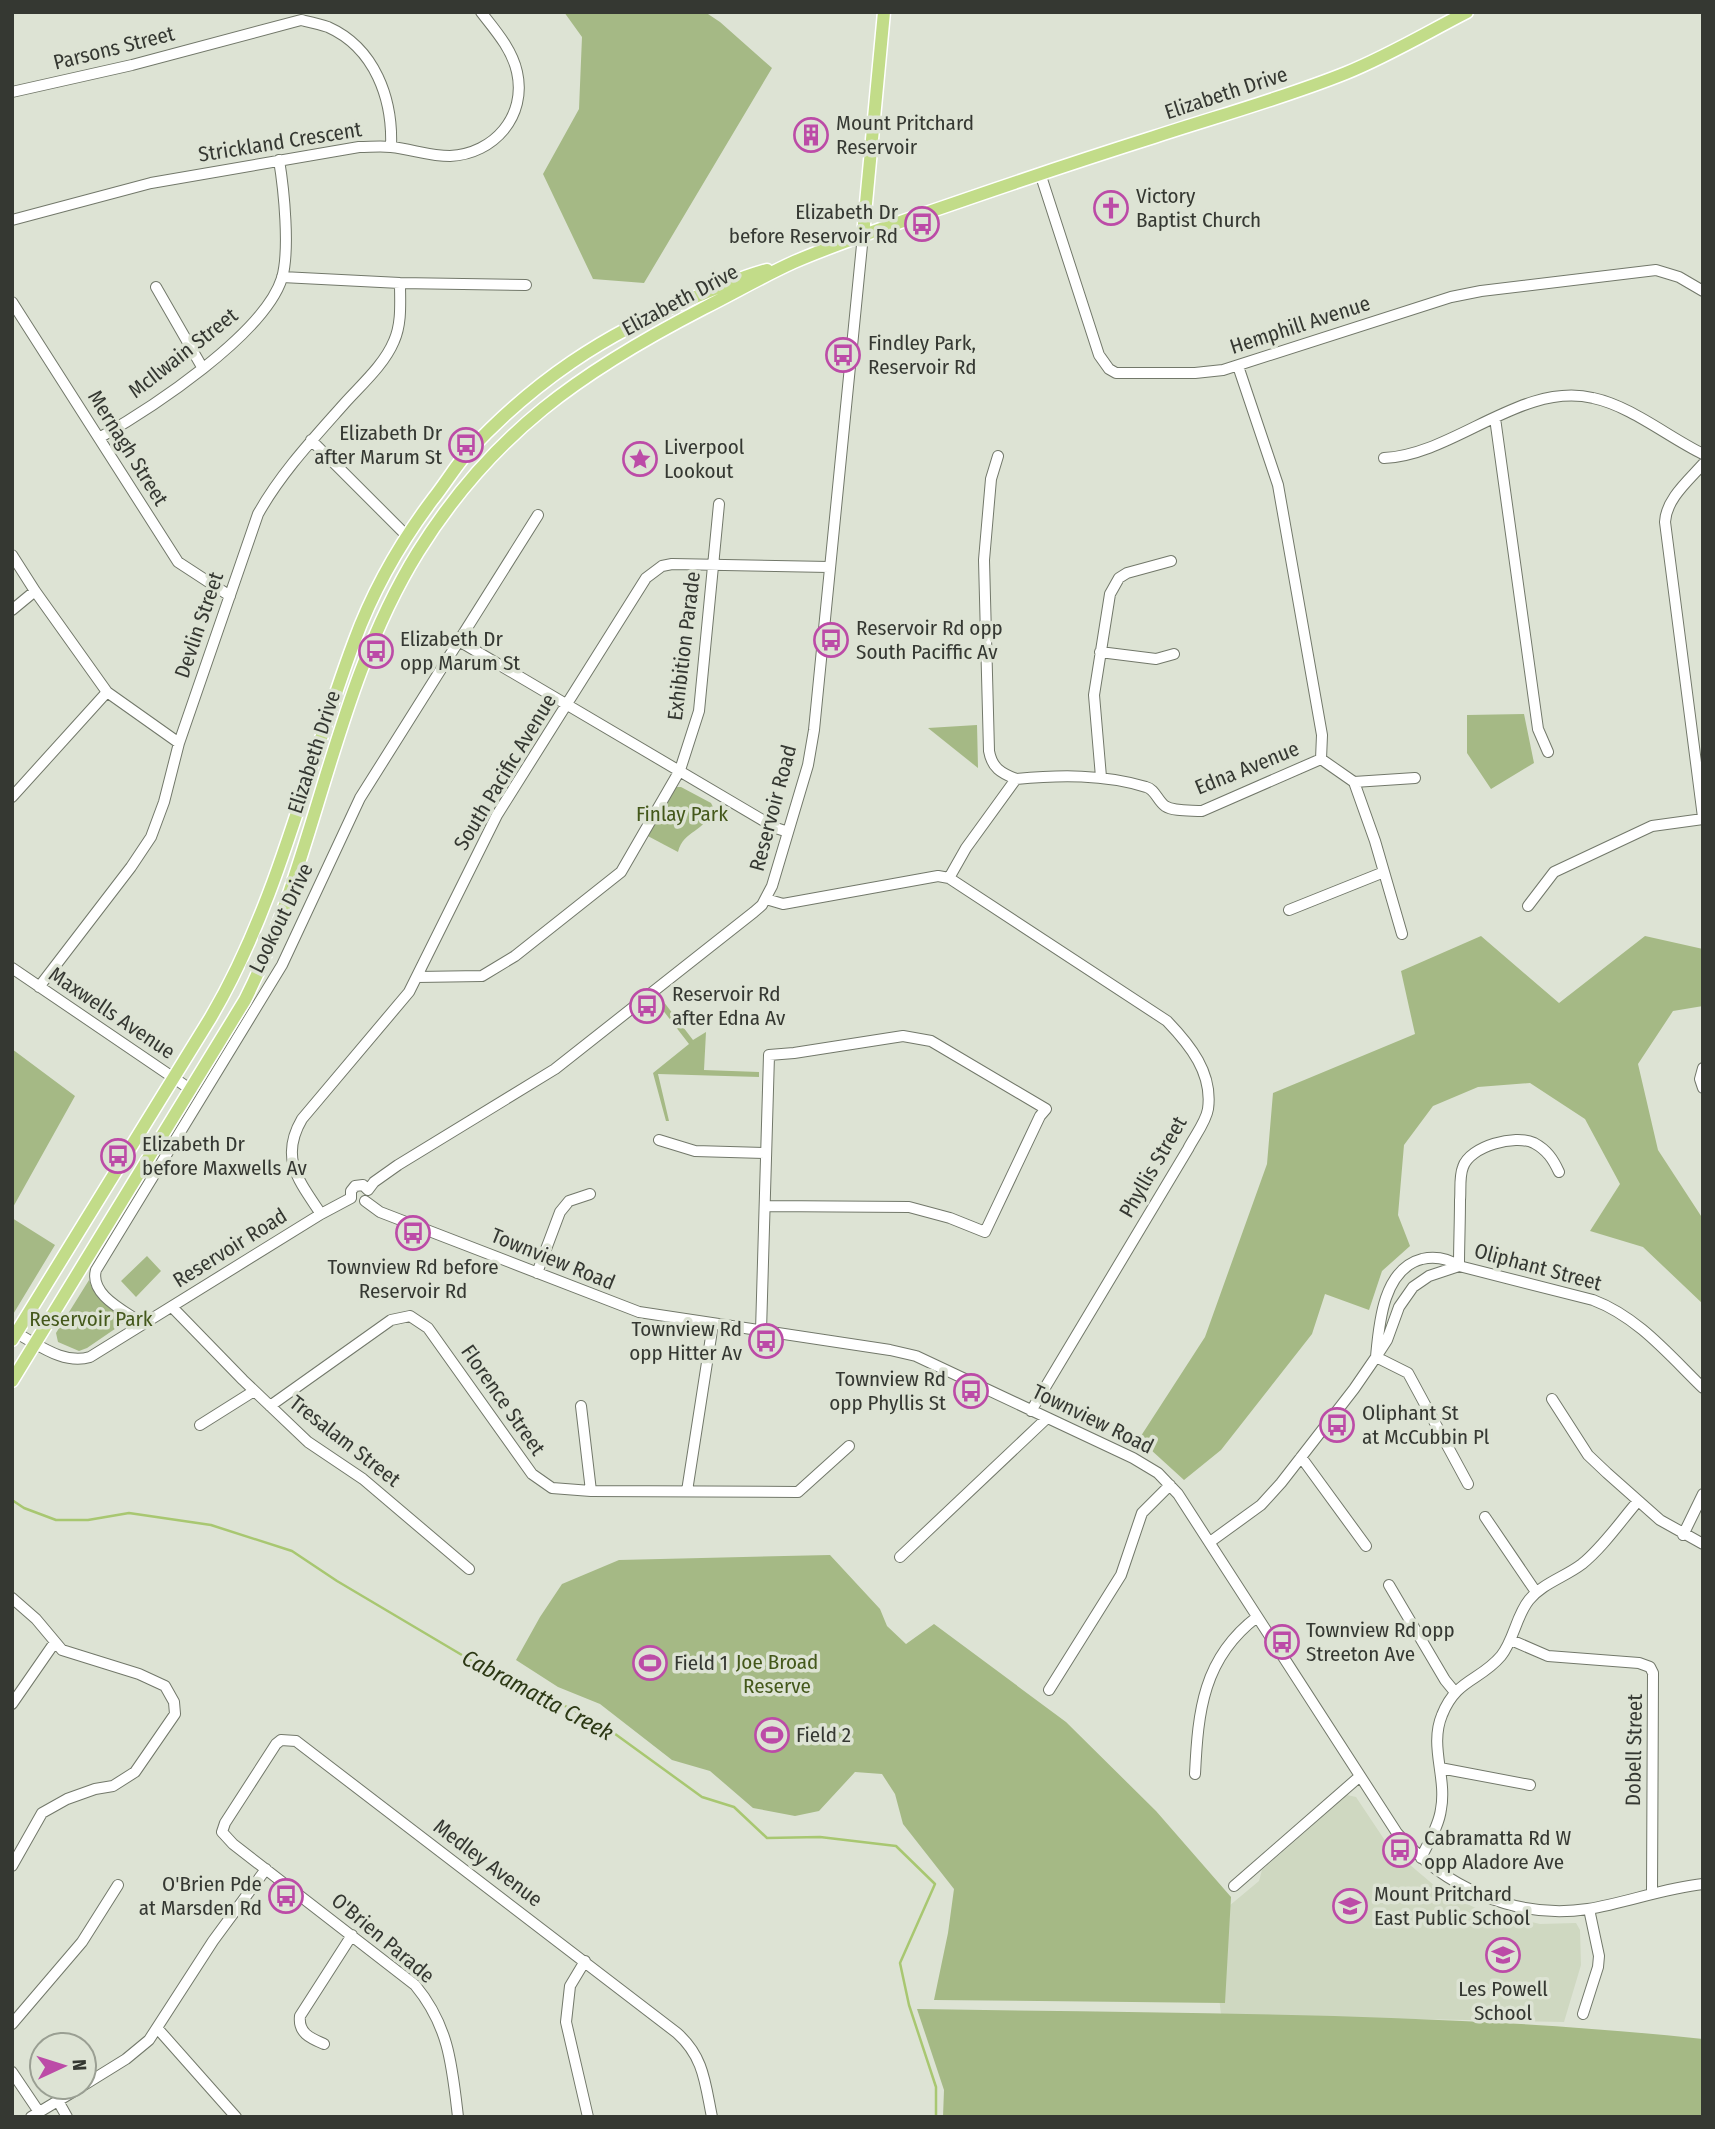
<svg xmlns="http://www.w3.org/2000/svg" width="1715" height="2129" viewBox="0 0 1715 2129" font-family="'Fira Sans Condensed',sans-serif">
	<rect width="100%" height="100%" fill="#dde3d4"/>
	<!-- built -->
	<path fill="#cfd8c1" d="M1347 1795 1356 1797 1390 1848 1442 1892 1482 1911 1498 1914 1540 1924 1576 1923 1580 1930 1581 1965 1564 2022 1221 2015 1211 1921 1259 1881 1262 1870Z"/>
	<!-- green -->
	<path fill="#a5b985" d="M564 12H705L720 22 772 68 644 283 593 279 543 174 579 109 582 37Z
		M1524 714 1534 763 1491 789 1467 753V715Z
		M977 725 978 768 928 728Z
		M673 787H681L711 803 713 807C705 834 684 829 678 852L644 834Z
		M1481 936 1559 1003 1645 936 1703 949V1006L1673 1011 1638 1064 1658 1150 1703 1219V1304L1643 1247 1590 1231 1620 1184 1585 1119 1530 1083 1478 1087 1433 1106 1404 1145 1398 1215 1410 1246 1382 1271 1369 1310 1325 1294 1312 1334 1221 1450 1184 1480 1139 1439 1205 1337 1267 1164 1273 1093 1415 1034 1401 971Z
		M660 997 693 1040 706 1032 704 1070 759 1072V1077L658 1074 669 1121H666L653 1073 689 1044 655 1000Z
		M12 1049 75 1096 12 1209Z
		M12 1218 55 1245 12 1316Z
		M147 1256 161 1271 136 1297 121 1281Z
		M89 1280 93 1290 128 1320 87 1348 79 1351 58 1342 56 1333Z
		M830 1555 880 1609 887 1626 906 1644 934 1624 1066 1722 1156 1811 1231 1897 1225 2003 934 2000 948 1933 954 1889 903 1824 895 1794 882 1774 855 1772 819 1811 795 1816 753 1808 710 1771 672 1760 600 1704 558 1687 516 1660 540 1617 562 1584 619 1560Z
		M917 2009C1179 2014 1442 2011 1703 2039V2117H943L944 2090Z"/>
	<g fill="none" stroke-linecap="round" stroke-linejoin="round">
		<!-- stream -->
		<path stroke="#a8c771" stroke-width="2.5" d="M12 1500 24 1508 56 1520H88L129 1513 211 1525 292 1551 337 1581 472 1661 600 1723 702 1797 734 1807 767 1838 820 1837 896 1846 935 1884 900 1963 909 2005 936 2087V2117"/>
		<!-- minor casing -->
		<g stroke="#72786a" stroke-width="12">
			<path id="minor" d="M12 92 132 65 301 20C310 22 320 24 328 27 375 48 393 99 391 147
				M1040 173 1099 355 1109 369 1116 373H1195L1223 370 1451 297 1481 291 1656 270 1679 277 1703 291
				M12 220 151 183 359 147C370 147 381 146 391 147 411 149 430 156 450 156 494 154 527 116 517 72 512 49 495 30 481 12
				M282 277 400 283 526 285
				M156 287 202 367
				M12 302 178 562 230 596
				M1238 366 1278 485 1322 735 1321 759
				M1495 418 1538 729 1548 752
				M99 438C150 409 264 335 282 278 290 250 284 190 279 160
				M311 440 406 535
				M998 456 991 479 984 560 989 751C992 768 1001 773 1016 779
				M1384 458C1454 455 1522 381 1593 398 1631 406 1668 437 1703 454
				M1703 464C1689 480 1666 499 1665 522L1703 817
				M12 555 35 591 107 692 179 743
				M12 610 35 591
				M459 641 776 828 788 832
				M1100 652 1156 659 1174 654
				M1321 759 1354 782 1375 841 1402 934
				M1101 777 1094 695 1110 594 1119 578 1127 573 1171 561
				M1354 782 1415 778
				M12 797 107 692
				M949 878 1167 1021C1190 1045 1213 1073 1208 1109 1206 1122 1194 1137 1188 1149L1031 1411
				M766 899 783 904 938 876 949 878 966 848 1016 779C1059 775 1104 774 1146 787 1155 789 1157 800 1165 806 1174 812 1192 810 1202 811L1321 759
				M1528 906 1554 872 1652 826 1703 819
				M1289 910 1384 872
				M12 968 190 1089
				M417 977 482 976 515 956 621 872 680 770 699 711 719 504
				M39 987 131 867 151 837 164 802 179 743 258 514C281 473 313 439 344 404 361 385 384 365 394 341 402 323 400 302 400 283
				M1703 1068 1700 1079 1703 1088
				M659 1140 695 1151 766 1153
				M368 1190 374 1182 398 1165 555 1069 754 912 762 905 772 886 808 765 814 730 863 235
				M351 1198V1191L355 1186 363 1185 368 1190
				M365 1201 380 1212 639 1312 890 1350 916 1356 1133 1458 1158 1473 1178 1494 1397 1833C1444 1887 1515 1920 1588 1909 1626 1903 1664 1888 1703 1884
				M321 1214C299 1181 279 1158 302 1119L409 992 497 815 646 578 662 566 672 564 829 567
				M1459 1266C1459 1244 1460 1222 1460 1200 1461 1190 1459 1177 1463 1167 1470 1146 1515 1134 1534 1143 1547 1150 1553 1159 1559 1172
				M537 1273 560 1212 569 1201 590 1194
				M172 1307 243 1380 308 1442 363 1479 469 1569
				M143 1324C125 1311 89 1295 96 1270L282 965 360 798 538 515
				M761 1331 769 1055 794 1053 903 1036 931 1041 1046 1109 1040 1116 985 1232 950 1218 909 1207 765 1206
				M16 1333C39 1345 64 1365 90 1357L321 1214 351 1198
				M1376 1357C1379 1324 1383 1269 1422 1259 1436 1256 1447 1258 1459 1266L1593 1300C1638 1317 1669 1355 1703 1388
				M1376 1357 1408 1373 1468 1484
				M1552 1399 1588 1455 1607 1473 1660 1520 1703 1544
				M270 1406 391 1320 410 1316 428 1328 532 1474 552 1488 591 1491 798 1492 849 1446
				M581 1406 591 1491
				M200 1425 254 1391
				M1301 1457 1366 1546
				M687 1491 713 1324
				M1485 1517 1536 1592
				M1683 1535 1703 1494
				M1210 1542 1261 1505 1281 1483 1354 1389 1376 1357 1387 1340 1399 1307 1413 1287 1429 1276 1459 1266
				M900 1557 1047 1418
				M1389 1585 1445 1680 1454 1691
				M12 1598 36 1619 62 1650 139 1674 165 1686 174 1702 175 1714 135 1772 113 1786 95 1789 67 1799 42 1813 12 1866
				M1511 1640 1548 1656 1639 1663 1650 1667 1653 1673 1652 1894
				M1049 1690 1121 1575 1142 1513 1170 1485
				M12 1704 55 1642
				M1440 1768 1530 1785
				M1195 1774C1198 1711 1203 1658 1257 1617
				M1421 1858C1428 1843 1439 1826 1441 1809 1447 1777 1429 1746 1442 1715 1456 1679 1480 1681 1501 1656 1514 1640 1516 1616 1529 1600 1543 1583 1565 1577 1582 1564 1603 1547 1620 1522 1638 1501
				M1234 1886 1359 1777
				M585 1961 570 1986 566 2022 588 2117
				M1583 2014 1598 1967 1599 1956 1589 1909
				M12 2024 82 1942 118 1885
				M158 2029 236 2117
				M324 2044C310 2038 298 2033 300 2016L352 1935
				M12 2072 39 2112
				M84 2085 126 2059 149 2040 213 1941 266 1869
				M58 2101 67 2117
				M31 2117 81 2087
				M458 2117C452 2065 449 2026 415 1985L233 1844 222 1832 225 1823 276 1744 281 1740 296 1741 677 2033C704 2057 705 2083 712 2117"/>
		</g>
		<!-- major casing -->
		<g stroke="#fff" stroke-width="15">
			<path id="major" d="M863 235 884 12
				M12 1340 211 1017C279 901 307 767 354 642 373 590 400 543 433 499 445 484 455 467 468 452 533 382 604 334 693 298 717 288 741 277 767 270
				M12 1381 245 1000C317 857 333 689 418 552 492 433 582 371 704 308 734 293 763 276 794 262 838 243 884 228 929 212 1004 186 1078 161 1154 137 1218 116 1284 98 1346 73 1388 56 1428 32 1467 12"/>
		</g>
		<!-- minor -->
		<use href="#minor" stroke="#fff" stroke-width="10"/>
		<!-- major -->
		<use href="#major" stroke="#c2dc89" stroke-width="12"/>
	</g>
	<!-- icons -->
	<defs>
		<g id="building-ring" transform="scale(1.75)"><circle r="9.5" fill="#dde3d4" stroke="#bc4ba7" stroke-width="1.5"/><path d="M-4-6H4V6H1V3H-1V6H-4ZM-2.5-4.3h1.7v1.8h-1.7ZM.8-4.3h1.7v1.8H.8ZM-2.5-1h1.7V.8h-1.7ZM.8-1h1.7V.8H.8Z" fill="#bc4ba7"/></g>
		<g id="church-ring" transform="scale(1.75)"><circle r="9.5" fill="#dde3d4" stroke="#bc4ba7" stroke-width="1.5"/><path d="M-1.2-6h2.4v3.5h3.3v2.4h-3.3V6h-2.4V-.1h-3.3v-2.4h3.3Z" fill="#bc4ba7"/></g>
		<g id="bus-ring" transform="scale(1.75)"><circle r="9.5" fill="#dde3d4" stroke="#bc4ba7" stroke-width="1.5"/><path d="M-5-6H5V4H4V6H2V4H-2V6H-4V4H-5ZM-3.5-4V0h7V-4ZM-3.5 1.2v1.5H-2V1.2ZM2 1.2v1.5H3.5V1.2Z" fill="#bc4ba7"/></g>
		<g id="sight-ring" transform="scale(1.75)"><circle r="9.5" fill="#dde3d4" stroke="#bc4ba7" stroke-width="1.5"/><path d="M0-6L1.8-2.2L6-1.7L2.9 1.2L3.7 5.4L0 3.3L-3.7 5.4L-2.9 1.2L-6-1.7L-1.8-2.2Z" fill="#bc4ba7"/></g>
		<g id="stadium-ring" transform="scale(1.75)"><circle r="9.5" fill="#dde3d4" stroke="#bc4ba7" stroke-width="1.5"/><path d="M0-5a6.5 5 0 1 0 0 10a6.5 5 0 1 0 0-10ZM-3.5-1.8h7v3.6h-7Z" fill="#bc4ba7"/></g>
		<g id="school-ring" transform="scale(1.75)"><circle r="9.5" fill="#dde3d4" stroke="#bc4ba7" stroke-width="1.5"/><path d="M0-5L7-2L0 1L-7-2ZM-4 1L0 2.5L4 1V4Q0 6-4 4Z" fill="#bc4ba7"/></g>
	</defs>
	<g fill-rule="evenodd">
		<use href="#building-ring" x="811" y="135"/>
		<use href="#church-ring" x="1111" y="208"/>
		<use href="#bus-ring" x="922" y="224"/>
		<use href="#bus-ring" x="843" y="355"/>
		<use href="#bus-ring" x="466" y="445"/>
		<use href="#sight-ring" x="640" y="459"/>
		<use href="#bus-ring" x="831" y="640"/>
		<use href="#bus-ring" x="376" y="651"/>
		<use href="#bus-ring" x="647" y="1006"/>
		<use href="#bus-ring" x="118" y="1156"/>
		<use href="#bus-ring" x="413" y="1233"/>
		<use href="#bus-ring" x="766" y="1341"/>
		<use href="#bus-ring" x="971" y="1391"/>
		<use href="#bus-ring" x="1337" y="1425"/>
		<use href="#bus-ring" x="1282" y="1642"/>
		<use href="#stadium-ring" x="650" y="1663"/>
		<use href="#stadium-ring" x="772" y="1735"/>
		<use href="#bus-ring" x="1400" y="1850"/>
		<use href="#bus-ring" x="286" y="1896"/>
		<use href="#school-ring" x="1350" y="1906"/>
		<use href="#school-ring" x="1503" y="1955"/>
	</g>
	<g text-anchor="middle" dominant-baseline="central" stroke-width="7" stroke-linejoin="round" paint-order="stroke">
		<!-- street labels -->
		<g font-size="21" fill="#353832" stroke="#dde3d4">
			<text transform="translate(114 48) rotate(-14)">Parsons Street</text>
			<text transform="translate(1226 93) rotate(-18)">Elizabeth Drive</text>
			<text transform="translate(280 142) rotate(-9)">Strickland Crescent</text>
			<text transform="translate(680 300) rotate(-28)">Elizabeth Drive</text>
			<text transform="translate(1300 325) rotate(-18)">Hemphill Avenue</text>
			<text transform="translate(183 353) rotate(-38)">McIlwain Street</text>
			<text transform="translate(128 448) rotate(58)">Mernagh Street</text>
			<text transform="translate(199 625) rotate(-71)">Devlin Street</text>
			<text transform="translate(684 646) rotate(-83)">Exhibition Parade</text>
			<text transform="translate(314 752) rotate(-72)">Elizabeth Drive</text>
			<text transform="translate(1247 768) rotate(-22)">Edna Avenue</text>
			<text transform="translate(505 772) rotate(-59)">South Pacific Avenue</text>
			<text transform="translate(773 808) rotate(-75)">Reservoir Road</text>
			<text transform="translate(281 918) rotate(-64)">Lookout Drive</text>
			<text transform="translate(112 1013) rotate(34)">Maxwells Avenue</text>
			<text transform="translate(1153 1167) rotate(-60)">Phyllis Street</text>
			<text transform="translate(230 1248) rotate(-32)">Reservoir Road</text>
			<text transform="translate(553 1259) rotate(22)">Townview Road</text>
			<text transform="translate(1538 1267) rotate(15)">Oliphant Street</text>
			<text transform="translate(503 1400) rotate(55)">Florence Street</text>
			<text transform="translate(1093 1419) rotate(26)">Townview Road</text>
			<text transform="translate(345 1441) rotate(38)">Tresalam Street</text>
			<text transform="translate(1634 1750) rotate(-89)">Dobell Street</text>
			<text transform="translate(488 1863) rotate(37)">Medley Avenue</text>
			<text transform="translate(383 1938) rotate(40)">O'Brien Parade</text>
		</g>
		<!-- poi labels -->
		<g font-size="21" fill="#353832" stroke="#dde3d4" text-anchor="start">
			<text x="836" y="123">Mount Pritchard<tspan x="836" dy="24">Reservoir</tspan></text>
			<text x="1136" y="196">Victory<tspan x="1136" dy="24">Baptist Church</tspan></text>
			<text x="898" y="212" text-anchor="end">Elizabeth Dr<tspan x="898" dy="24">before Reservoir Rd</tspan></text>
			<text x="868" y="343">Findley Park,<tspan x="868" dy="24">Reservoir Rd</tspan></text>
			<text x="442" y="433" text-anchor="end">Elizabeth Dr<tspan x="442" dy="24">after Marum St</tspan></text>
			<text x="664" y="447">Liverpool<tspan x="664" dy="24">Lookout</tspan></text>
			<text x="856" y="628">Reservoir Rd opp<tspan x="856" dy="24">South Paciffic Av</tspan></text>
			<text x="400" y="639">Elizabeth Dr<tspan x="400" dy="24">opp Marum St</tspan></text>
			<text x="672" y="994">Reservoir Rd<tspan x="672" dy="24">after Edna Av</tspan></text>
			<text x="142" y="1144">Elizabeth Dr<tspan x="142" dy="24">before Maxwells Av</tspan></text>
			<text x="413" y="1267" text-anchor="middle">Townview Rd before<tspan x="413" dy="24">Reservoir Rd</tspan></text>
			<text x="742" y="1329" text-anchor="end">Townview Rd<tspan x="742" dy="24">opp Hitter Av</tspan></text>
			<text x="946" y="1379" text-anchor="end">Townview Rd<tspan x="946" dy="24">opp Phyllis St</tspan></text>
			<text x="1362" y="1413">Oliphant St<tspan x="1362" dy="24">at McCubbin Pl</tspan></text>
			<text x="1306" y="1630">Townview Rd opp<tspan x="1306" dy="24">Streeton Ave</tspan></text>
			<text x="674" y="1663">Field 1</text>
			<text x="796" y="1735">Field 2</text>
			<text x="1424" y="1838">Cabramatta Rd W<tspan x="1424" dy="24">opp Aladore Ave</tspan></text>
			<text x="262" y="1884" text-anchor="end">O'Brien Pde<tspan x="262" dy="24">at Marsden Rd</tspan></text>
			<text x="1374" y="1894">Mount Pritchard<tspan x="1374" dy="24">East Public School</tspan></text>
			<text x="1503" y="1989" text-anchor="middle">Les Powell<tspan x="1503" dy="24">School</tspan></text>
		</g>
		<!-- park labels -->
		<g font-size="21" fill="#44581b" stroke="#dde3d4">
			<text x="682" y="814">Finlay Park</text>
			<text x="91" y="1319">Reservoir Park</text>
			<text x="777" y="1662">Joe Broad<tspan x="777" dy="24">Reserve</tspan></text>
		</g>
		<!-- water labels -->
		<g font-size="23" font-style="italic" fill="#2c3814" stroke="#dde3d4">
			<text transform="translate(538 1695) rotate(28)">Cabramatta Creek</text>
		</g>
	</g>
	<!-- border -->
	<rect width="1715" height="2129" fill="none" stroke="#353832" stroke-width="28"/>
	<!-- north arrow -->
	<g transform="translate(63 2066) rotate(86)"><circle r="33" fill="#dde3d4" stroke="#9a9f93" stroke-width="2"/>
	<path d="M0-5L12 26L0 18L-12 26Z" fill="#bc4ba7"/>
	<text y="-10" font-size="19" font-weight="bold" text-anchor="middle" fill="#353832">N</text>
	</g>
</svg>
